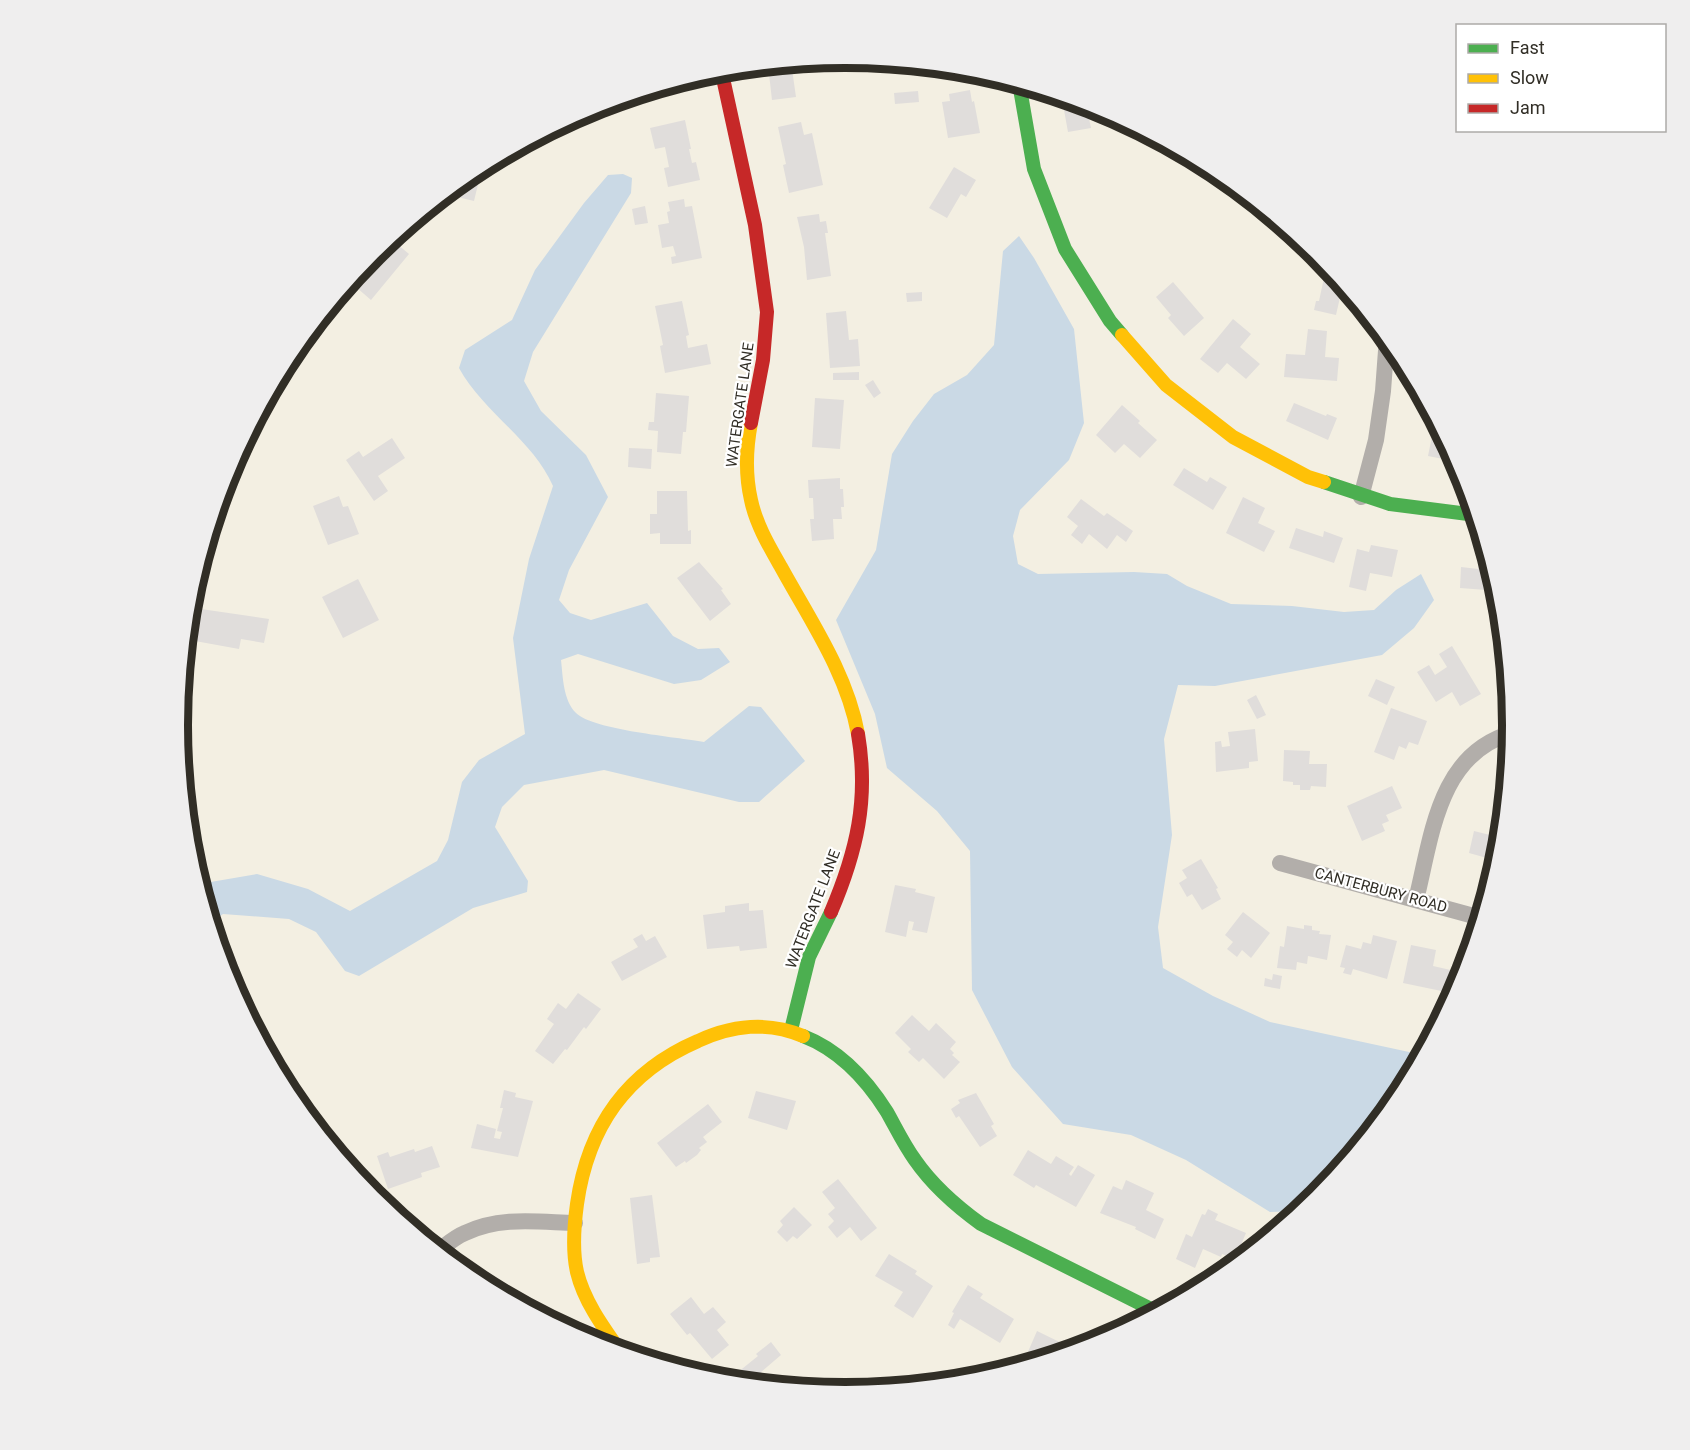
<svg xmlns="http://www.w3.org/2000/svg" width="1690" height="1450" viewBox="0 0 1690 1450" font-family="Roboto,sans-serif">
	<rect width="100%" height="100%" fill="#f3efe2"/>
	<!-- water -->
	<path fill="#cad9e5" d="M623 174 632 178 631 193 533 352 524 381 541 411 586 455 608 497 569 570 559 600 570 613 591 620 647 603 673 636 698 649 719 648 730 662 701 680 674 684 578 654 561 660C563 677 563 700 576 713 593 730 677 737 704 742L749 706 761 707 805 761 759 802H739L604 770 524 785 502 807 495 827 528 881 527 892 473 908 359 976 345 971 316 932 289 919 223 914 210 923 199 884 257 874 308 889 350 911 437 861 448 840 462 782 479 760 525 734 513 638 529 559 553 486C533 440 483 412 459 368L465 350 512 320 535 270 584 203 608 175Z
		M1019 236 1034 258 1074 329 1084 423 1069 460 1020 510 1013 536 1018 564 1038 574 1134 572 1167 574 1187 586 1231 604 1292 606 1344 612 1374 610 1396 590 1421 574 1434 600 1414 628 1382 655 1215 686 1178 685 1164 739 1172 835 1158 927 1163 968 1213 996 1270 1022 1423 1055 1400 1096 1317 1198 1301 1211 1270 1212 1186 1160 1131 1135 1063 1124 1012 1067 972 990 970 851 937 811 887 768 875 714 836 620 876 550 892 454 913 421 934 394 967 375 994 345 1003 251Z"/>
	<!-- building -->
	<path fill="#e0dddb" d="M791 62 796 97 772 100 768 65Z
		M970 90 972 102 974 101 980 133 948 138 942 102 950 101 949 94Z
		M918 91 919 102 895 104 894 93Z
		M1065 97 1086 104 1091 128 1068 132 1062 99Z
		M685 120 691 149H689L692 163 696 162 700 180 668 187 664 168 669 167 665 147 655 149 650 128Z
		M801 122 804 135 812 133 823 185 789 193 783 165 786 164 778 127Z
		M483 164 474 201 445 194 474 169Z
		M954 167 976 180 966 197 961 194 947 218 929 208Z
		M684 199 685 207 692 206 702 258 672 264 671 257 676 256 673 246 662 248 658 225 669 223 667 212 670 211 668 202Z
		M645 206 648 223 635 225 632 209Z
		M819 214 820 222 826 221 828 233H825L831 276 807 280 804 247 797 217Z
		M390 238 409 254 371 300 349 281 373 252Z
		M1327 264 1343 284 1336 315 1314 310 1316 301H1319Z
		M1173 282 1204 318 1184 336 1168 318 1171 315 1156 297Z
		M922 292V301L907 302 906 293Z
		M682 301 689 335 686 336 688 348 707 344 711 364 665 373 660 346 663 345 655 306Z
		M846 311 849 340 858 339 860 366 830 368 826 313Z
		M1233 319 1251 334 1240 347 1260 364 1246 379 1227 363 1218 373 1200 359Z
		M1308 329 1327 331 1325 357 1339 358 1337 381 1284 377 1286 354 1305 355Z
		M859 372V380H833V373Z
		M873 380 881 393 874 398 865 385Z
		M656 393 689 396 686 432H683L681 454 657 452 658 431 648 430 649 422H654Z
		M815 398 844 400 840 449 812 447Z
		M1294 403 1326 416 1327 414 1337 418 1328 440 1286 421Z
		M1122 405 1140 421 1138 423 1157 440 1140 458 1124 444 1115 453 1096 435Z
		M1432 436 1446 439 1458 462 1428 456Z
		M392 438 405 458 378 476 388 491 374 501 346 460 359 451 363 457Z
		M629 448 652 449 651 469 628 467Z
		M1184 468 1207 482 1210 477 1227 487 1213 510 1173 485Z
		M840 478V489H843L844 507H841L842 519H833L834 539 812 541 810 519H814L813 498H809L808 480Z
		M657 491H687L688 531 691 530V544H660V533L650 534V514H657Z
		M339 496 343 507 348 506 359 534 328 545 313 506Z
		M1243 497 1265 508 1258 523 1275 531 1264 552 1226 533Z
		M1081 499 1104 516 1107 513 1133 531 1126 542 1117 535 1107 549 1089 534 1082 544 1071 535 1078 526 1067 517Z
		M1296 528 1323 537 1324 531 1343 538 1334 563 1289 548Z
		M1371 545 1398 550 1392 577 1370 573 1366 591 1349 587 1357 549 1369 552Z
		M699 562 723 589 721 590 731 604 710 621 677 578Z
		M1479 562 1491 563 1499 591 1460 588 1461 567 1478 569Z
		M358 579 379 620 343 638 322 597Z
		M201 609 269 619 264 643 241 639 239 649 195 641Z
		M1452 646 1481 694 1460 706 1452 692 1436 702 1417 672 1429 665 1435 675 1447 667 1439 654Z
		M1505 647 1508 669 1497 670 1495 648Z
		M1376 679 1395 687 1387 705 1368 696Z
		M1256 695 1266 715 1257 719 1247 700Z
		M1391 708 1427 721 1418 745 1409 742 1406 749 1399 746 1394 760 1374 752Z
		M1255 729 1258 761 1249 762V768L1216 772 1215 742 1221 741 1222 747 1230 746 1228 732Z
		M1284 750 1310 751 1309 764H1327L1326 787 1311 786 1310 790H1300V785H1293V782L1283 781Z
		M1392 786 1402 808 1386 815 1389 821 1382 824 1385 831 1362 841 1347 806Z
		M1503 787 1507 788 1505 811H1501Z
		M1474 831 1502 838 1500 856 1494 876 1483 873 1487 858 1469 853Z
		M1201 859 1218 888 1216 889 1221 899 1202 910 1192 894 1187 897 1179 883 1187 878 1182 870Z
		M895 885 916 889 915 892 935 897 927 933 912 930 914 922 909 921 906 937 885 932Z
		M749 903V911L763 910 767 948 740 951 739 946 707 949 703 915 725 912V906Z
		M1243 912 1270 933 1251 958 1242 950 1237 957 1227 949 1233 942 1225 935Z
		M1304 925 1312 926V930L1320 931 1319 934 1331 935 1327 960 1308 956 1307 964 1297 962 1296 970 1277 968 1280 946 1284 947 1287 926 1304 929Z
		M642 934 646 941 655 936 667 957 622 981 611 962 638 947 633 939Z
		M1373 935 1397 941 1387 979 1353 969 1351 975 1343 973 1345 968 1340 967 1346 945 1361 949 1363 942 1371 944Z
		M1411 945 1436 950 1433 966 1455 971 1451 993 1403 983Z
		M1273 974 1282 976 1280 989 1264 986 1265 978 1272 980Z
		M578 993 601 1009 586 1029 584 1027 567 1050 565 1049 553 1064 535 1051 554 1024 547 1019 558 1003 566 1009Z
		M912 1015 929 1031 936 1023 956 1042 950 1049 954 1053 952 1055 960 1062 944 1079 923 1058 919 1062 908 1052 911 1049 895 1033Z
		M504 1090 516 1093 515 1097 533 1101 518 1157 471 1148 477 1124 496 1129 494 1138 500 1139 502 1132 497 1131 503 1108H500Z
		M756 1091 796 1101 787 1130 748 1118Z
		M976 1093 994 1124 991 1126 997 1136 980 1147 959 1116 956 1118 951 1109 960 1103 958 1100Z
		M708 1104 722 1122 703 1137 707 1142 699 1148 701 1150 697 1155 686 1163 685 1161 676 1167 657 1143Z
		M432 1146 440 1167 421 1173 422 1177 388 1189 377 1156 388 1152 390 1157 414 1149 415 1152Z
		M1028 1150 1051 1164 1056 1156 1074 1167 1069 1174 1071 1176 1078 1165 1095 1175 1076 1207 1036 1185 1034 1188 1013 1175Z
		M838 1179 877 1228 861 1241 850 1227 837 1238 828 1227 834 1221 828 1214 835 1208 822 1192Z
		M1126 1180 1154 1193 1146 1210 1164 1219 1155 1239 1135 1229 1136 1227 1100 1213 1113 1186 1122 1190Z
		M652 1195 660 1257 650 1258V1262L637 1264 630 1198Z
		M794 1207 812 1225 797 1239 793 1236 787 1242 777 1232 783 1225 780 1221Z
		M1208 1209 1218 1214 1215 1220 1246 1233 1235 1259 1222 1254 1221 1257 1203 1249 1195 1268 1176 1259 1186 1234 1192 1237 1202 1214 1205 1215Z
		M889 1254 917 1271 915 1274 933 1286 913 1318 894 1306 903 1292 875 1276Z
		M968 1285 983 1294 980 1298 1014 1319 1000 1343 960 1319 954 1329 948 1325 954 1313 952 1312Z
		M691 1297 704 1314 713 1307 726 1322 717 1330 729 1345 712 1359 690 1333 687 1335 670 1314Z
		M1037 1331 1076 1350 1040 1360 1027 1354Z
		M771 1342 781 1355 761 1372 772 1386 727 1381 758 1356 756 1354Z"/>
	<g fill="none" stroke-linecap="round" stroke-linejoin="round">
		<!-- street -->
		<path stroke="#b2aeaa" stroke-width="16" d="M1361 497 1376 440 1383 391 1387 337
			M1280 863 1481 918
			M1416 900C1432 836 1438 754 1512 733
			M438 1251C446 1245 455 1237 465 1233 500 1216 538 1222 575 1223"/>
		<!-- fast -->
		<path stroke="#4caf50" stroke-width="14" d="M1019 83 1034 169 1065 249 1110 321 1122 335
			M1324 482 1390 504 1476 515
			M791 1030 809 957 831 912
			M803 1036C839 1050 867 1080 887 1112 896 1128 904 1145 915 1160 933 1186 956 1206 981 1224L1157 1312"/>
		<!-- slow -->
		<path stroke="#ffc107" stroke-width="14" d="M1122 335 1166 385 1233 437 1308 477 1324 482
			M751 423C746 449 745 474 751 500 756 524 769 546 781 567 810 620 847 673 858 734
			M620 1351C603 1327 584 1301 577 1272 572 1250 574 1226 577 1204 588 1127 626 1072 698 1041 733 1025 767 1021 803 1036"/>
		<!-- jam -->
		<path stroke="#c62828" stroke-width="14" d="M721 69 755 225 767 312 763 360 751 423
			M831 912C857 851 869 799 858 734"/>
	</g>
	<g text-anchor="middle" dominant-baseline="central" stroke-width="4.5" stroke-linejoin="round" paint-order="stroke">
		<!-- street labels -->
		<g font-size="15" fill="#312e26" stroke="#fff">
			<text transform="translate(740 405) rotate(-82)">WATERGATE LANE</text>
			<text transform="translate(1381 890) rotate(15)">CANTERBURY ROAD</text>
			<text transform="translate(813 909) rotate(-69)">WATERGATE LANE</text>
		</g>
	</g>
	<!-- crop -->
	<path d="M0 0H1690V1450H0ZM188 725a657 657 0 1 1 1314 0a657 657 0 1 1-1314 0Z" fill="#efeeee" fill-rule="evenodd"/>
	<path fill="none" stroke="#312e26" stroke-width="8" d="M188 725a657 657 0 1 1 1314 0a657 657 0 1 1-1314 0Z"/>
	<!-- legend -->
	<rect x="1456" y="24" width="210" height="108" fill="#ffffff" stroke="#adaba8" stroke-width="1.5"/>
	<rect x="1468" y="44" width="30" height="9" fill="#4caf50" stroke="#adaba8" stroke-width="1.5"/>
	<text x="1510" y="54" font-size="18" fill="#312e26">Fast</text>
	<rect x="1468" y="74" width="30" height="9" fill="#ffc107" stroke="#adaba8" stroke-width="1.5"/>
	<text x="1510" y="84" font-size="18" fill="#312e26">Slow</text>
	<rect x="1468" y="104" width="30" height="9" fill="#c62828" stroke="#adaba8" stroke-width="1.5"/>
	<text x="1510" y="114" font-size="18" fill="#312e26">Jam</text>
</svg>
